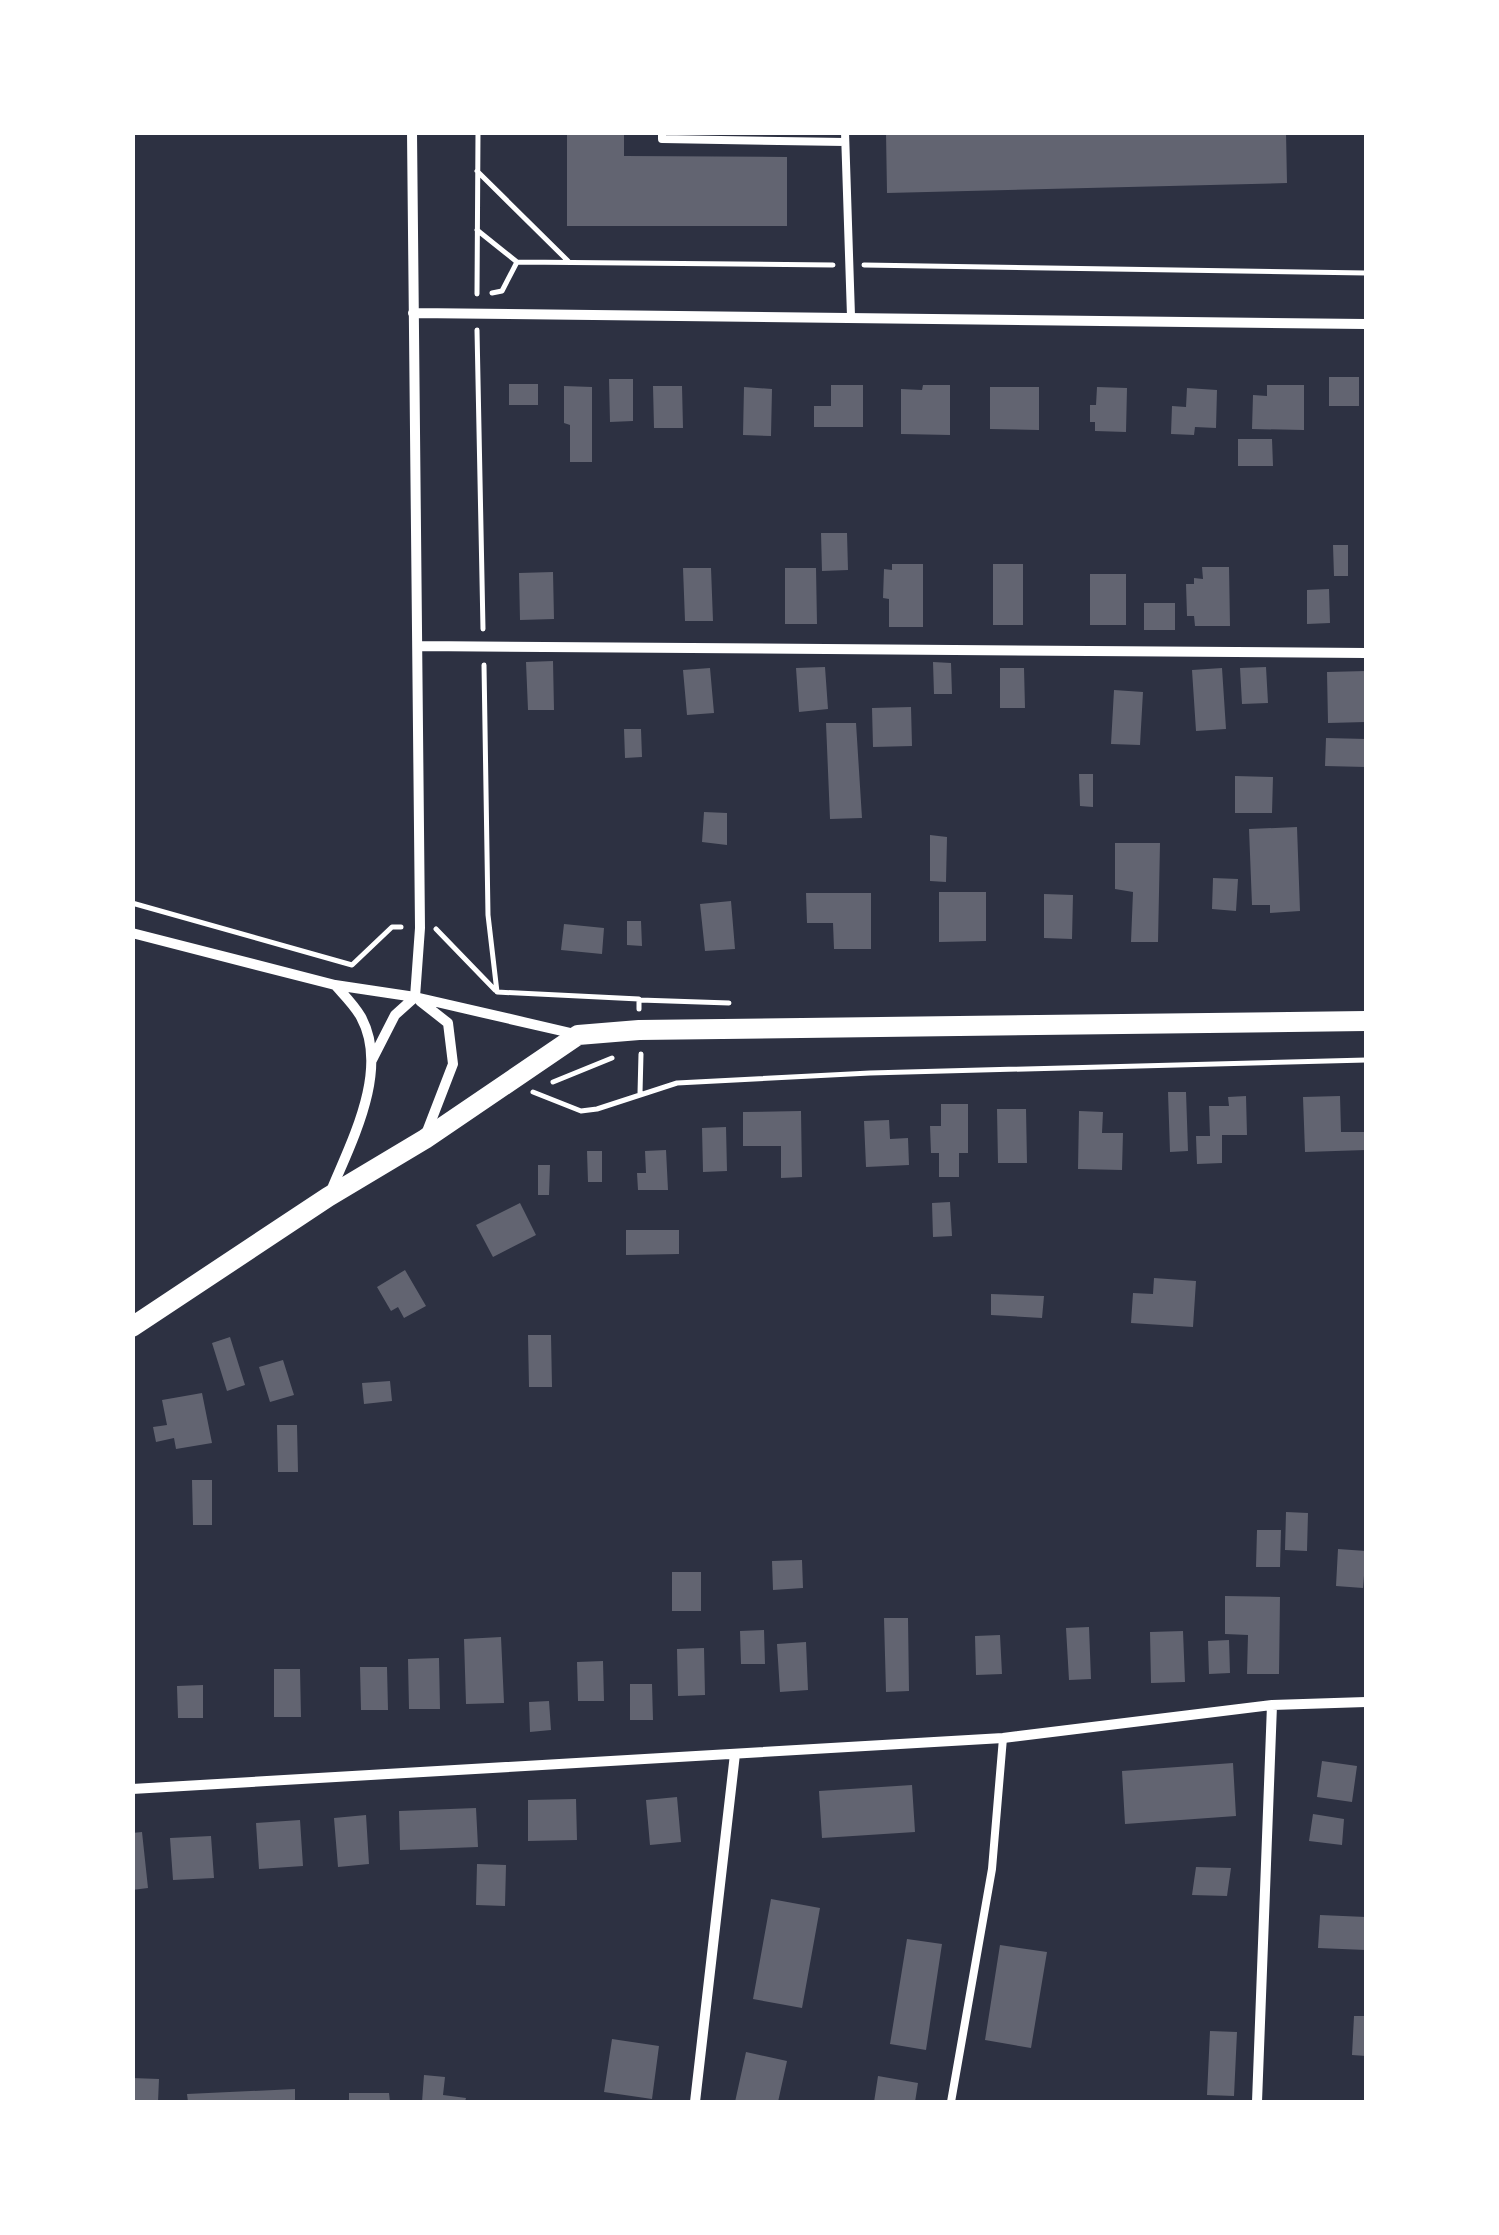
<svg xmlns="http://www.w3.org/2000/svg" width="1499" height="2235" viewBox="0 0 1499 2235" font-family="Helvetica,sans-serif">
	<rect width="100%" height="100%" fill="#2d3142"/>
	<!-- building -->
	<path fill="#626471" d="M567 132H624V156L787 157V226H567Z
		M886 132H1286L1287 183 887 193Z
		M1329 377H1359V406H1329Z
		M609 379H633V421L610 422Z
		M509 384H538V405H509Z
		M831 385H863V427H814V406H831Z
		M923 385H950V435L901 434V389L922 390Z
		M1267 385H1304V430L1252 429 1253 395 1267 396Z
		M564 386 592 387V462H570V425L564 423Z
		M653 386H682L683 428H654Z
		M744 387 772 389 771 436 743 435Z
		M990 387H1039V430L990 429Z
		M1097 387 1127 388 1126 432 1095 431V422H1090V405H1096Z
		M1187 388 1217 390 1216 428 1195 427 1194 435 1171 434 1172 406 1186 407Z
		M1238 439H1272L1273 466H1238Z
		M821 533H847L848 570 822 571Z
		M1333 545H1348V576H1334Z
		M892 564H923V627H889V599L883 598 884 569 892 570Z
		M993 564H1023V625H993Z
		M1202 567H1229L1230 626H1195L1194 616H1187L1186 584H1194V578L1203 579Z
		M683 568H711L713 621H685Z
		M785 568H816L817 624H785Z
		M553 572 554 619 520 620 519 573Z
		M1090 574H1126V625H1090Z
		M1329 589 1330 623 1307 624V590Z
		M1144 603H1175V630H1144Z
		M553 661 554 710H528L526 662Z
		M933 662 951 663 952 694H934Z
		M825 667 828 709 799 712 796 668Z
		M1266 667 1268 703 1242 704 1240 668Z
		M710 668 714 713 687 715 683 670Z
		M1000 668H1024L1025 708H1000Z
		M1222 668 1226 729 1196 731 1192 670Z
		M1366 671V722L1328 723 1327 672Z
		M1114 690 1143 692 1140 745 1111 744Z
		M911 707 912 746 873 747 872 708Z
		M826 723H856L862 818 830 819Z
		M624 729H641L642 757 625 758Z
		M1326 738 1366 739V767L1325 766Z
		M1079 774H1093V807L1080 806Z
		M1235 776 1273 777 1272 813H1235Z
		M704 812 727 813V845L702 842Z
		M1297 827 1300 911 1270 913V905H1252L1249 829Z
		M930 835 947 837 946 882 930 881Z
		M1115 843H1160L1158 942H1131L1133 892 1115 889Z
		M1213 878 1238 879 1236 911 1212 909Z
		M939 892H986V941L939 942Z
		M806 893H871V949H834L833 923H807Z
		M1044 894 1073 895 1072 939 1044 938Z
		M731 901 735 949 705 951 700 904Z
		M627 921H641L642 946 627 945Z
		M564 924 604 928 602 954 561 950Z
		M1168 1092H1186L1188 1151 1170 1152Z
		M1246 1096 1247 1135H1222V1163L1197 1164 1196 1136H1210L1209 1106H1229L1228 1097Z
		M1340 1096 1341 1132H1366V1150L1305 1152 1303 1097Z
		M941 1104H968V1153H959V1177H939V1153H931L930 1126H941Z
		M997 1109H1026L1027 1163H998Z
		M801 1111 802 1177 781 1178V1146H743V1112Z
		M1079 1111 1103 1112 1102 1133H1123L1122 1170 1078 1169Z
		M889 1120 890 1139 908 1138 909 1165 866 1167 864 1121Z
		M726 1127 727 1171 703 1172 702 1128Z
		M666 1150 668 1190H638L637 1173H646L645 1151Z
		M587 1151H602V1182H588Z
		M538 1165H550L549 1195H538Z
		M950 1202 952 1236 933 1237 932 1203Z
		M520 1203 536 1235 493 1257 476 1225Z
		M626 1230H679V1254L626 1255Z
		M405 1270 426 1306 404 1318 398 1307 391 1311 377 1287Z
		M1154 1278 1196 1281 1193 1327 1131 1323 1133 1293 1153 1294Z
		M991 1294 1044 1296 1042 1318 991 1315Z
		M528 1335H551L552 1387H529Z
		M230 1337 245 1385 227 1391 212 1343Z
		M283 1360 294 1395 270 1402 259 1367Z
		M390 1381 392 1401 364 1404 362 1383Z
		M202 1393 212 1443 176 1449 174 1438 156 1442 153 1427 167 1425 162 1400Z
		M277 1425H297L298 1472H278Z
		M192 1480H212V1525H193Z
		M1286 1512 1308 1513 1307 1551 1285 1550Z
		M1257 1530H1281L1280 1567H1256Z
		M1338 1549 1366 1551 1363 1588 1336 1586Z
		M802 1560 803 1588 773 1590 772 1561Z
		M672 1572H701V1611H672Z
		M1225 1596 1280 1597 1279 1674H1247L1248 1635 1225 1634Z
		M884 1618H908L909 1691 886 1692Z
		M1089 1627 1091 1679 1069 1680 1066 1628Z
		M764 1630 765 1664H741L740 1631Z
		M1183 1631 1185 1682 1151 1683 1150 1632Z
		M1000 1635 1002 1674 976 1675 975 1636Z
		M501 1637 504 1703 466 1704 464 1639Z
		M1229 1640 1230 1673 1209 1674 1208 1641Z
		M806 1642 808 1690 780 1692 777 1644Z
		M704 1648 705 1695 678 1696 677 1649Z
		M439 1658 440 1709H409L408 1659Z
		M603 1661 604 1701H578L577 1662Z
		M360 1667H387L388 1710H361Z
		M274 1669H300L301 1717H274Z
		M630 1684H652L653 1720H630Z
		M203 1685V1718H178L177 1686Z
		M549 1701 551 1730 530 1732 529 1702Z
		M1322 1761 1357 1766 1352 1802 1317 1797Z
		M1233 1763 1236 1816 1125 1824 1122 1771Z
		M912 1785 915 1832 822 1838 819 1791Z
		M677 1797 681 1842 650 1845 646 1800Z
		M576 1799 577 1840 528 1841V1800Z
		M476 1808 478 1847 400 1850 399 1811Z
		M1313 1814 1344 1819 1342 1845 1309 1841Z
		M366 1815 369 1864 338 1867 334 1818Z
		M300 1820 303 1866 259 1869 256 1823Z
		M142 1832 148 1888 132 1890V1833Z
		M211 1836 214 1878 173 1880 170 1838Z
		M477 1864 506 1865 505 1906 476 1905Z
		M1196 1867 1231 1868 1227 1896 1192 1895Z
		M771 1899 820 1908 802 2008 753 1999Z
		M1320 1915 1366 1917V1950L1318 1948Z
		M907 1939 942 1944 926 2050 890 2044Z
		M1000 1945 1047 1952 1031 2048 985 2040Z
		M1354 2016H1366V2056L1352 2055Z
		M1210 2031 1237 2032 1234 2096 1207 2095Z
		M612 2039 659 2046 652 2099 604 2092Z
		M746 2052 787 2061 778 2102H735Z
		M424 2075 445 2077 443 2095 466 2098 465 2102H422Z
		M878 2076 918 2083 915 2102H874Z
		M132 2078 159 2079 158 2102H132Z
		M295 2089V2102H188L187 2094Z
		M349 2093H389L390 2102H349Z"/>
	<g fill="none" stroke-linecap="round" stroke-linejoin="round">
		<!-- path -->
		<path stroke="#fff" stroke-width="5" d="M477 171 568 261
			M477 230 517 262 833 265
			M864 265 1366 273
			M492 293 502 291 517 262
			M477 294 478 132
			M477 330 483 629
			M484 665 488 915 497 992 639 999V1009
			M132 903 352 965 392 927H401
			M436 929 495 990
			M640 1000 729 1003
			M553 1082 612 1058
			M533 1092 581 1111 597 1109 677 1083 870 1073 1366 1060
			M640 1093 641 1054"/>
		<!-- service -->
		<path stroke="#fff" stroke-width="8" d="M662 132V139L845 142
			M845 132 851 316
			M951 2102 992 1869 1003 1738"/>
		<!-- minor -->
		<path stroke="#fff" stroke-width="10" d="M412 132 420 928 415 997
			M413 313 1366 324
			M418 646 1366 653
			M132 933 335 985 415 997 575 1034
			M420 1001 448 1023 453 1064 426 1134
			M372 1060 395 1015 415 997
			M331 1191C351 1142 390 1070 361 1017 355 1006 344 995 336 986
			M132 1789 1003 1738 1272 1705 1366 1702
			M695 2102 735 1754
			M1257 2102 1272 1705"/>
		<!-- secondary -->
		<path stroke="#fff" stroke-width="20" d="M132 1327 328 1197 425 1139 578 1035 639 1030 1366 1021"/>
	</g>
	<!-- border -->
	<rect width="1499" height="2235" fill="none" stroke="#ffffff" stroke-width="270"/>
</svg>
